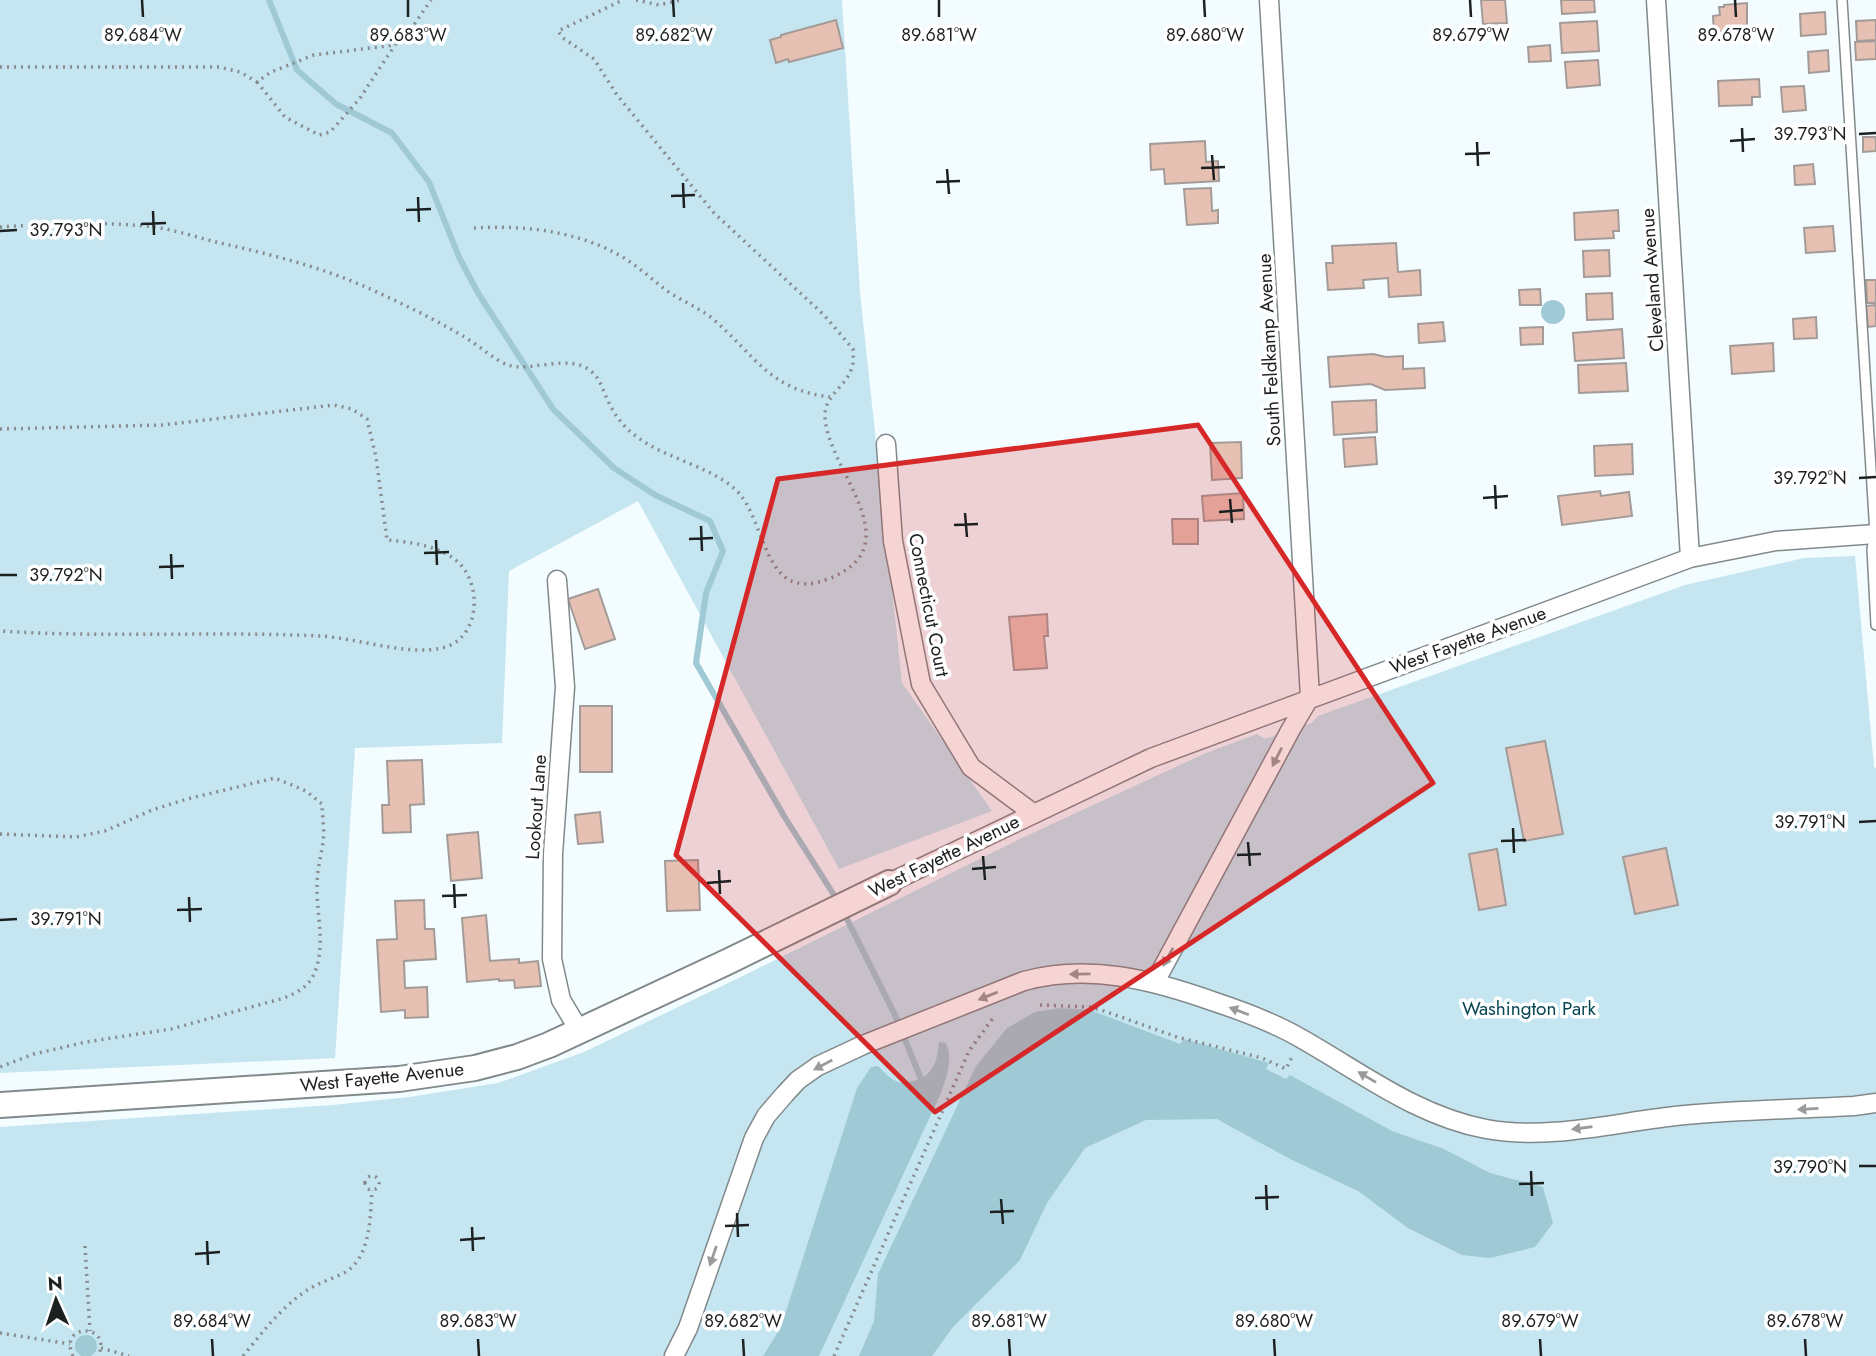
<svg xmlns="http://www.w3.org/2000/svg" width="1876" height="1356" viewBox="0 0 1876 1356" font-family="Jost,sans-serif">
	<rect width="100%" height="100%" fill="#f3fcff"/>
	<!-- green -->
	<path fill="#c5e6f0" d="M0 0H842L860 293 902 683 992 811 839 869 638 501 509 571 502 743 355 748 335 1058 0 1073Z
		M1855 556 1874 767 1876 768V1356H0V1127L333 1105 409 1097 498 1083 584 1052 747 974 1024 837 1206 753 1257 734 1265 739 1312 723 1318 716 1685 585 1804 558Z"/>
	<!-- water -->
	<path fill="#9fcad5" d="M1541 312a12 12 0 1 1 24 0a12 12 0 1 1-24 0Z
		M1060 1008 1090 1010 1180 1044 1184 1039 1269 1063 1266 1069 1286 1079 1290 1075 1392 1131 1444 1149 1490 1173 1543 1187 1553 1223 1535 1247 1490 1258 1462 1255 1408 1228 1358 1191 1290 1159 1217 1119 1146 1120 1085 1148 1047 1203 1020 1260 953 1327 932 1356H859L874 1321 878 1274 976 1066 1007 1028 1035 1012Z
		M939 1042 946 1043C953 1060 947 1076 941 1093L819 1356H763L781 1327 857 1088 871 1067 878 1066C883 1071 890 1079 896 1081 901 1083 908 1083 913 1081 934 1076 937 1061 939 1042Z
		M75 1346a11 11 0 1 1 22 0a11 11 0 1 1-22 0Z"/>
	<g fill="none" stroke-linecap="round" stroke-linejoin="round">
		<!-- stream -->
		<path stroke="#9fcad5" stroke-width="6" d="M269 0 297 70 336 104 392 133 429 182 459 257 478 293 553 409 614 468 655 495 710 521 723 551 706 593 696 663 784 816 839 903
			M844 913 895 1015 921 1079"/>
	</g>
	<!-- building -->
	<path fill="#e6c0b3" stroke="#a39b98" stroke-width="2" d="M1481 0H1505L1507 23 1483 24Z
		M1561 0H1594L1595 12 1562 14Z
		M1747 3V30L1714 32 1713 16 1720 15 1719 7H1724V5Z
		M1825 12 1826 34 1801 36 1800 14Z
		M836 20 843 48 789 62 788 59 776 63 770 40 781 37V35Z
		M1876 20V40L1857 41 1856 21Z
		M1597 21 1599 51 1562 53 1560 23Z
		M1876 41V59L1856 60 1855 42Z
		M1550 45 1551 61 1529 62 1528 47Z
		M1828 50 1829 71 1809 73 1808 52Z
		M1598 60 1600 85 1567 88 1565 62Z
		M1759 79 1760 97H1752V105L1719 106 1718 81Z
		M1804 86 1806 110 1783 112 1781 87Z
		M1863 137H1876V151L1863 152Z
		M1205 141 1206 162 1218 161 1219 181 1165 184 1164 169 1151 170 1150 144Z
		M1813 164 1815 184 1795 185 1794 166Z
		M1211 188 1212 211 1218 210V223L1187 225 1184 189Z
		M1618 210 1619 231H1613L1614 238 1575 240 1574 213Z
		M1833 226 1835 251 1806 253 1804 228Z
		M1396 243 1398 272 1420 270 1421 295 1389 297 1388 278 1363 280 1364 288 1328 290 1326 263H1333L1332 246Z
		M1609 250 1610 276 1584 277 1583 251Z
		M1866 280H1876V303H1867Z
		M1540 289 1541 305H1520L1519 290Z
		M1612 293 1613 319 1587 320 1586 294Z
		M1876 305V326L1868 327 1866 306Z
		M1816 317 1817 338 1794 339 1793 319Z
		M1443 322 1445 341 1419 343 1418 324Z
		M1543 327V344L1521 345 1520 328Z
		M1622 329 1624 358 1575 361 1573 333Z
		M1773 343 1774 371 1732 374 1730 346Z
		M1373 354 1386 357 1403 356V369L1424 368 1425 388 1385 390 1371 384 1330 387 1328 357Z
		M1626 363 1628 391 1579 393 1578 365Z
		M1376 400 1377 432 1334 435 1332 402Z
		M1375 437 1377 464 1345 467 1343 439Z
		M1241 442 1242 478 1212 480 1210 443Z
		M1632 444 1633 474 1595 476 1594 446Z
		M1600 491 1601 496 1629 492 1632 516 1562 525 1558 496Z
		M1243 493 1244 519 1204 521 1202 496Z
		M1172 519H1198V544H1173Z
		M598 589 615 639 585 649 568 599Z
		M1047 614 1048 636H1044L1047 668 1014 670 1009 617Z
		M580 706H612V772H580Z
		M1545 741 1563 834 1524 841 1506 748Z
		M422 760 424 804 410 805 411 832 383 833 382 805H389L387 761Z
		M600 812 603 842 578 844 575 815Z
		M478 832 482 878 451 881 447 835Z
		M1666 848 1678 905 1635 914 1623 857Z
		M1497 849 1506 905 1479 910 1469 854Z
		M698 860 700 910 667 911 665 861Z
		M424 900 425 929H434L436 959 404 961 405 988 427 987 428 1017 405 1018V1010L381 1012 377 940 397 939 395 901Z
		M486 915 490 961 519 959V963L538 961 541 986 515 988 514 980 499 981V979L467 982 462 918Z"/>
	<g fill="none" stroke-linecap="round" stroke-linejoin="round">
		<!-- lane casing -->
		<g stroke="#81898b" stroke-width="12">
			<path id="lane" d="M1842 0 1875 534 1872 549 1876 625"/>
		</g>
		<!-- street casing -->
		<g stroke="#81898b" stroke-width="21">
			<path id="street" d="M1269 0 1310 697
				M1656 0 1690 558
				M886 444 893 541 921 684 971 767 1034 814
				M557 580 565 687 553 854 552 959 561 1000 579 1030
				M889 883 1151 758 1690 558 1776 541 1876 534
				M1155 982 1291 729 1310 697
				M674 1356 688 1328 754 1138 766 1116 785 1094 798 1080 818 1066 863 1045 1024 981C1089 963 1153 980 1215 1002 1245 1012 1275 1023 1302 1039 1362 1073 1417 1116 1486 1129 1552 1141 1619 1121 1685 1115 1741 1110 1798 1109 1854 1106L1876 1103"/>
		</g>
		<!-- secondary casing -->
		<g stroke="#81898b" stroke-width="28">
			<path id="secondary" d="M0 1105 399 1079 475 1068 517 1057 549 1045 725 963 889 883"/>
		</g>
		<!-- path -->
		<path stroke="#868c8e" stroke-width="3.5" stroke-dasharray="2 5" stroke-linecap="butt" d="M636 0 659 5 681 0
			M0 67H219L240 72 257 82 271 72 314 55 395 45 409 32 431 0
			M257 82 285 117 319 135 330 132 340 121 360 98 395 45
			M0 227C51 224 103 221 154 227 176 230 199 238 220 243 274 255 329 269 379 293 409 307 438 321 466 338 480 346 494 360 508 365 530 373 570 352 592 372 600 379 603 390 607 399 614 414 623 427 637 437 667 459 707 465 735 489 768 519 761 605 828 579 916 545 824 468 825 414 826 394 847 386 852 367 854 362 853 355 853 349L824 315 714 213 617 95 594 59 563 38 558 31 623 0
			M474 228C524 225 580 231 624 258 640 268 653 280 667 291 682 301 698 307 713 319 755 355 769 390 830 397
			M0 429 162 425 334 405 352 409 367 419 376 457 387 540C411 542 443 546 461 565 483 590 478 640 442 648 407 656 357 638 320 636 213 631 107 638 0 631
			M0 834 76 837 105 831 152 810 187 799 275 778 306 791 322 804C322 816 325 830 323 842 321 856 317 870 317 885 316 913 327 948 313 976 307 988 296 993 284 998L171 1029 86 1042 34 1054 0 1067
			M1040 1005 1089 1007 1104 1011 1177 1037 1262 1058 1286 1069 1293 1055
			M365 1183a7 7 0 1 1 14 0a7 7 0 1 1-14 0Z
			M85 1246 90 1331
			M0 1333 70 1344
			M101 1348 129 1356
			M73 1356C57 1322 114 1323 98 1356
			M243 1356C262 1333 279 1310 303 1293 315 1284 329 1280 342 1274 371 1260 370 1218 372 1190
			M834 1356 969 1051 993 1018 991 1015"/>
		<!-- lane -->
		<use href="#lane" stroke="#fff" stroke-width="9"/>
		<!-- street -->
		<use href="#street" stroke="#fff" stroke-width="18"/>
		<!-- secondary -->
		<use href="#secondary" stroke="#fff" stroke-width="24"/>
	</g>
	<!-- one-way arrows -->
	<defs><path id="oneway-solid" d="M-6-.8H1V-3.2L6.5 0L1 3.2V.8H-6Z" transform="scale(1.75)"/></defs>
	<g fill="#999b9b">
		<use href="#oneway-solid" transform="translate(1277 757) rotate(117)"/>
		<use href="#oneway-solid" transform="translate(1168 957) rotate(119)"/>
		<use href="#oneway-solid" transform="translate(1080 974) rotate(179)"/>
		<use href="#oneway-solid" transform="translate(988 996) rotate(158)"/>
		<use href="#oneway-solid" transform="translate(1239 1011) rotate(-159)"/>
		<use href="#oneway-solid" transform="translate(823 1065) rotate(152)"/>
		<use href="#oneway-solid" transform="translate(1367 1077) rotate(-149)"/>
		<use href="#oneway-solid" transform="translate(1808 1109) rotate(177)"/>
		<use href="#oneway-solid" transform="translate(1582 1128) rotate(172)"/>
		<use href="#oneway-solid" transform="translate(713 1256) rotate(109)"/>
	</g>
	<!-- marked area -->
	<path fill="#d62828" fill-opacity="0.2" stroke="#d62828" stroke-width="5" stroke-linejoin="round" d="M1198 425 1433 783 935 1112 676 855 778 479Z"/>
	<!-- ticks -->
	<path fill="none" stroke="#1d2021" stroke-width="2.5" d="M142 0 143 17M408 0V17M673 0 674 17M939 0V17M1204 0 1205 17M1470 0 1471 17M1735 0 1736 17M1742 128 1743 152M1859 134 1876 133M1730 141 1755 139M1477 142 1478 166M1465 154 1490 153M1212 155 1214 180M1201 168 1225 167M947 169 949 194M936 182 960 181M683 183 684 208M671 196 695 195M418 197 419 222M406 210 431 209M153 211 154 235M141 224 166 223M0 231 17 230M1859 478 1876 477M1495 485 1496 509M1483 498 1508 496M1230 499 1232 523M1219 512 1243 510M965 513 967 537M954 525 978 524M701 526 702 551M689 539 713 538M436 540 437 565M424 553 449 552M171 554 172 579M159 567 184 566M0 575H17M1859 822 1876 821M1513 828 1514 853M1501 841 1526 840M1248 842 1250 866M1237 855 1261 854M983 856 985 880M972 869 996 867M719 870 720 894M707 883 731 881M454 884 455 908M442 896 467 895M189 897 190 922M177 910 202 909M0 920 17 919M1859 1166H1876M1531 1171 1532 1196M1519 1184 1544 1183M1266 1185 1267 1210M1255 1198 1279 1197M1001 1199 1003 1224M990 1212 1014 1211M737 1213 738 1237M725 1226 749 1225M472 1227 473 1251M460 1240 485 1238M207 1241 208 1265M195 1254 220 1252M212 1339 213 1356M478 1339 479 1356M743 1339 744 1356M1009 1339 1010 1356M1274 1339 1275 1356M1540 1339 1541 1356M1805 1339 1806 1356"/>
	<g text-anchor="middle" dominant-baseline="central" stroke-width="7" stroke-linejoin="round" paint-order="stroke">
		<!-- street labels -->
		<g font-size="19" fill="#1d2021" stroke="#fff">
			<text transform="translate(1652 280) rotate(-94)">Cleveland Avenue</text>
			<text transform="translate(1269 350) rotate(-93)">South Feldkamp Avenue</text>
			<text transform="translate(929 605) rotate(79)">Connecticut Court</text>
			<text transform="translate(1468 640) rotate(-20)">West Fayette Avenue</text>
			<text transform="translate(536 807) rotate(-86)">Lookout Lane</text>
			<text transform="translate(944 856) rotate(-26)">West Fayette Avenue</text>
			<text transform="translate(382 1077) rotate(-6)">West Fayette Avenue</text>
		</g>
		<!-- park labels -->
		<g font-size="19" fill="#074653" stroke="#fff">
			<text x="1529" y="1008">Washington Park</text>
		</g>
	</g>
	<g font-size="18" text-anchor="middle" fill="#1d2021" stroke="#fff" stroke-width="7" stroke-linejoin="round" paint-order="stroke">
		<text x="143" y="41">89.684°W</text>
		<text x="408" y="41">89.683°W</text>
		<text x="674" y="41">89.682°W</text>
		<text x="939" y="41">89.681°W</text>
		<text x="1205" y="41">89.680°W</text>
		<text x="1471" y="41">89.679°W</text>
		<text x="1736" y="41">89.678°W</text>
		<text x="1810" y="140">39.793°N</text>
		<text x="66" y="236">39.793°N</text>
		<text x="1810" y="484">39.792°N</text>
		<text x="66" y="581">39.792°N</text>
		<text x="1810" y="828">39.791°N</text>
		<text x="66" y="925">39.791°N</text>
		<text x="1810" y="1173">39.790°N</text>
		<text x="212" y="1327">89.684°W</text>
		<text x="478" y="1327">89.683°W</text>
		<text x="743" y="1327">89.682°W</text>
		<text x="1009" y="1327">89.681°W</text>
		<text x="1274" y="1327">89.680°W</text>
		<text x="1540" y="1327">89.679°W</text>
		<text x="1805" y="1327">89.678°W</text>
	</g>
	<!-- north arrow -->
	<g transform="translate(56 1300) rotate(357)" stroke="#ffffff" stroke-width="5" paint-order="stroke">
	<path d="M0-5L12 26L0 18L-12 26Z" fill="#1d2021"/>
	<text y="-10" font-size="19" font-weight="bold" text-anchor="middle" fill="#1d2021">N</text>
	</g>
</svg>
